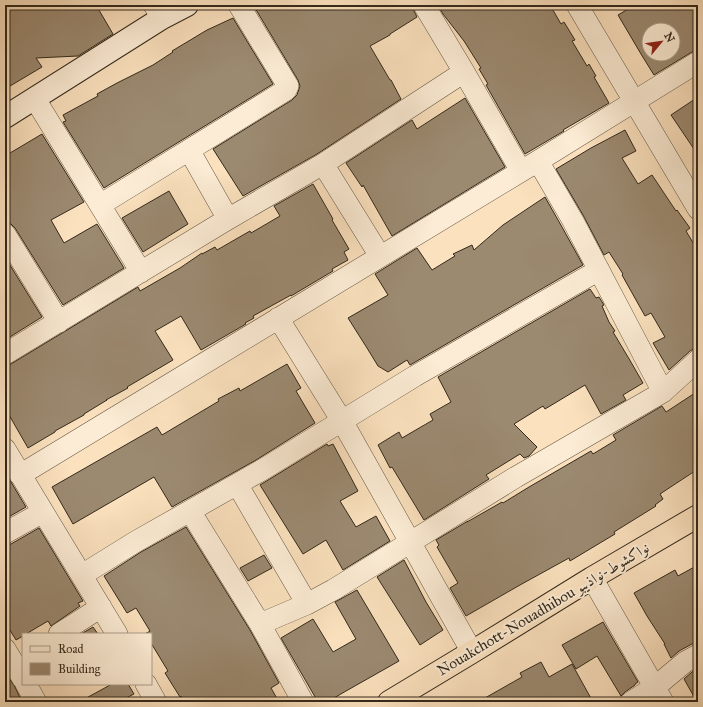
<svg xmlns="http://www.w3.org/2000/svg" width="703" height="707" viewBox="0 0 703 707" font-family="'IM FELL Great Primer',Amiri,serif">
	<rect width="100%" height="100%" fill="#fbe1be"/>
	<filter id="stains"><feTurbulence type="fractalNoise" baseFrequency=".005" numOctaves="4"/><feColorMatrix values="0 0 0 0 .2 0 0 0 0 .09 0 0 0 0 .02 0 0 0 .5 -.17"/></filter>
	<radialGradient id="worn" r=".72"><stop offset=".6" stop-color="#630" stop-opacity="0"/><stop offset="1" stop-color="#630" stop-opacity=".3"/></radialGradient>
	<!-- building -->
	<path fill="#9b8970" stroke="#33291b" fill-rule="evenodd" d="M5 5H96L113 34 78 56 36 58 42 67 5 89Z
		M260 5H412L414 11 417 17 390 34V35L370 46 390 80H391L401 99 317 154 243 196 213 149 292 100 297 95 300 86 298 80 255 8Z
		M438 5H550L561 24 564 22 575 40 572 41 587 66 589 64 596 76 594 77 609 103 563 130 564 131 525 154 486 85 488 84 479 69 481 68 464 41 443 14Z
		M635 5H698V50L692 52 654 75 641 54 618 15ZM649 30H673V54H649Z
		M233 18 273 84 104 188 63 122 66 121 63 115 98 96 97 94 117 83 153 65 173 52 172 51 207 30Z
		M698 97V155L671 115Z
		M465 98 505 167 392 236 363 185 362 187 346 163 412 120 417 129Z
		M625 130 636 151 622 158 638 184 652 175 676 211 677 210 690 228 686 231 698 251V348H695L690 351 669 370 653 343 665 337 651 313 645 316 622 275 623 274 609 252 604 255 583 215 556 169 591 148Z
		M42 134 84 202 51 220 64 243 97 224 124 268 63 305 15 228 11 224 7 223 5 219V156Z
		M313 184 333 219 332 220 349 249 344 252 348 260 332 269 333 271 291 296V295L253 316 254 318 245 323 246 324 201 350 181 316 155 331 173 360 127 387 128 388 106 400H107L84 414V415L55 431V432L28 448 5 408V366L11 364 138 287 140 291 180 268 202 253V254L215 247 217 250 250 231 251 233 280 216 274 206Z
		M169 191 188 224 143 252 122 218Z
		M545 197 562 227 583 265 410 365 407 360 388 372 378 366 367 348 348 318 388 295 375 274 417 248 432 270 455 256 453 254 472 245 474 250 503 225Z
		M5 257 42 317 5 340Z
		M590 289 596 298 599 297 604 305 602 306 609 322 615 331 613 332 628 357 643 383 623 395 626 400 601 414 585 385 545 409 543 406 514 424 537 447 529 456 524 458 520 454 486 475 489 479 424 520 392 467 390 468 378 445 399 432 402 438 433 420 430 414 451 402 438 377Z
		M287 364 301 388 296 391 315 423 256 460 172 507 154 477 73 524 52 487 157 427 162 435 219 401 218 399 239 388 240 391Z
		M698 391V469L660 494 663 499 655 505 656 506 614 532 615 534 570 561 569 558 520 585 466 616 450 588 458 583 437 547 439 545 436 540 468 521 467 522 502 502 503 503 529 487 591 451 593 454 616 440 613 435 662 406 666 412Z
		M327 444 328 446 333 444 358 491 340 501 356 527 376 516 390 541 343 570 326 540 303 554 260 485Z
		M5 472 26 507 5 519Z
		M186 527 250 630 279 683 271 688 279 702H185L181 696 180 697 165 673 168 671 151 643V634H145L150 631 136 608 127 613 104 576 141 552Z
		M39 528 83 601 78 603 80 606 51 626 48 621 26 634H23V636L16 640 5 622V545L11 544Z
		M264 555 272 568 248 581 240 568Z
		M404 560 426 602 443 630 420 645 377 577Z
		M698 565V643L692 644 679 651 671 658 664 644H665L647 616 634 593 675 570 678 576Z
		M357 590 399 661 346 691 327 702H318L281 638 313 619 333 652 356 639 335 602Z
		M603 622 638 682 635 684V685L625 692 621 696 597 656 576 669 562 645Z
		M93 627 98 634H81Z
		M541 662 549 677 572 664 593 702H478L522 677 520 673Z
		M698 669V702H697L684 679 692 672Z
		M9 678 15 687 22 702H5V681Z
		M112 684H128L134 694 118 702H79Z"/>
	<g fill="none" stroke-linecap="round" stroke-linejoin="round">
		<!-- street casing -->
		<g stroke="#655744" stroke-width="22">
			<path id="street" d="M154 5 162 18
				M424 5 464 72 521 171
				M577 5 698 209
				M35 99 141 272
				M189 150 228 219
				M538 161 573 221 663 392
				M323 164 380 256
				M100 205 286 90 288 86 239 5
				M5 234 59 322
				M278 318 342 421 472 652
				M5 354 228 219 323 164 464 72
				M5 449 117 634
				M20 475 538 161 698 62
				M237 484 307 604
				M190 511 260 624 303 702
				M5 533 43 512
				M82 575 135 542 262 470 415 376 599 270
				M592 578 663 702
				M260 624 307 604 333 590 516 477 663 392 698 360
				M59 634 101 607
				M5 649 23 679
				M26 684 36 702
				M146 684 156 702
				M631 702 655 687 685 662 698 655"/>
		</g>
		<!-- secondary casing -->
		<g stroke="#33291b" stroke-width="24">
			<path id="secondary" d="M5 117 162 18 187 5"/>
		</g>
		<!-- highway casing -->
		<g stroke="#33291b" stroke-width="24">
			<path id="highway" d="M389 702 472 652 592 578 698 516"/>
		</g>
		<!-- street -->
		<use href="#street" stroke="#fcecd5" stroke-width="21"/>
		<!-- secondary -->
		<use href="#secondary" stroke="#fcecd5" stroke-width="22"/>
		<!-- highway -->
		<use href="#highway" stroke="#fbe1be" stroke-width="22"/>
	</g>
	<g text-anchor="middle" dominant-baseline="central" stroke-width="4" stroke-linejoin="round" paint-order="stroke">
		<!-- street labels -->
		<g font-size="15" fill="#33291b" stroke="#fcecd5">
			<text transform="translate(543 609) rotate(-31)">Nouakchott-Nouadhibou نواكشوط-نواذيبو</text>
		</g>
	</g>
	<!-- margin -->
	<rect width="703" height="707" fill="none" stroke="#fbe1be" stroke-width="20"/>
	<rect x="6" y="6" width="691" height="695" fill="none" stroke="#33291b" stroke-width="2"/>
	<rect x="10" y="10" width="683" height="687" fill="none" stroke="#33291b"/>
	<!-- legend -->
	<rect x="22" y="633" width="130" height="52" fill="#fcecd5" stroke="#ac9e8b"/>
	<rect x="30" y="646" width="20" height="6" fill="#fcecd5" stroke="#ac9e8b"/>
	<text x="58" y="653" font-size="12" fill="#33291b">Road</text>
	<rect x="30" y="663" width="20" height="12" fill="#9b8970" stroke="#ac9e8b"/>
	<text x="58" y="673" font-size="12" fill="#33291b">Building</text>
	<!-- north arrow -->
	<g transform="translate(661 42) rotate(61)"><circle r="19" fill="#fcecd5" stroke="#ac9e8b"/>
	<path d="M0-3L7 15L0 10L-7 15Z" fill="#8f2418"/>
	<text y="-6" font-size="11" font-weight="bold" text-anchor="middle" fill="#33291b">N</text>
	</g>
	<rect width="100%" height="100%" filter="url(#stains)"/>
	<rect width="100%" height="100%" fill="url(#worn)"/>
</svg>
